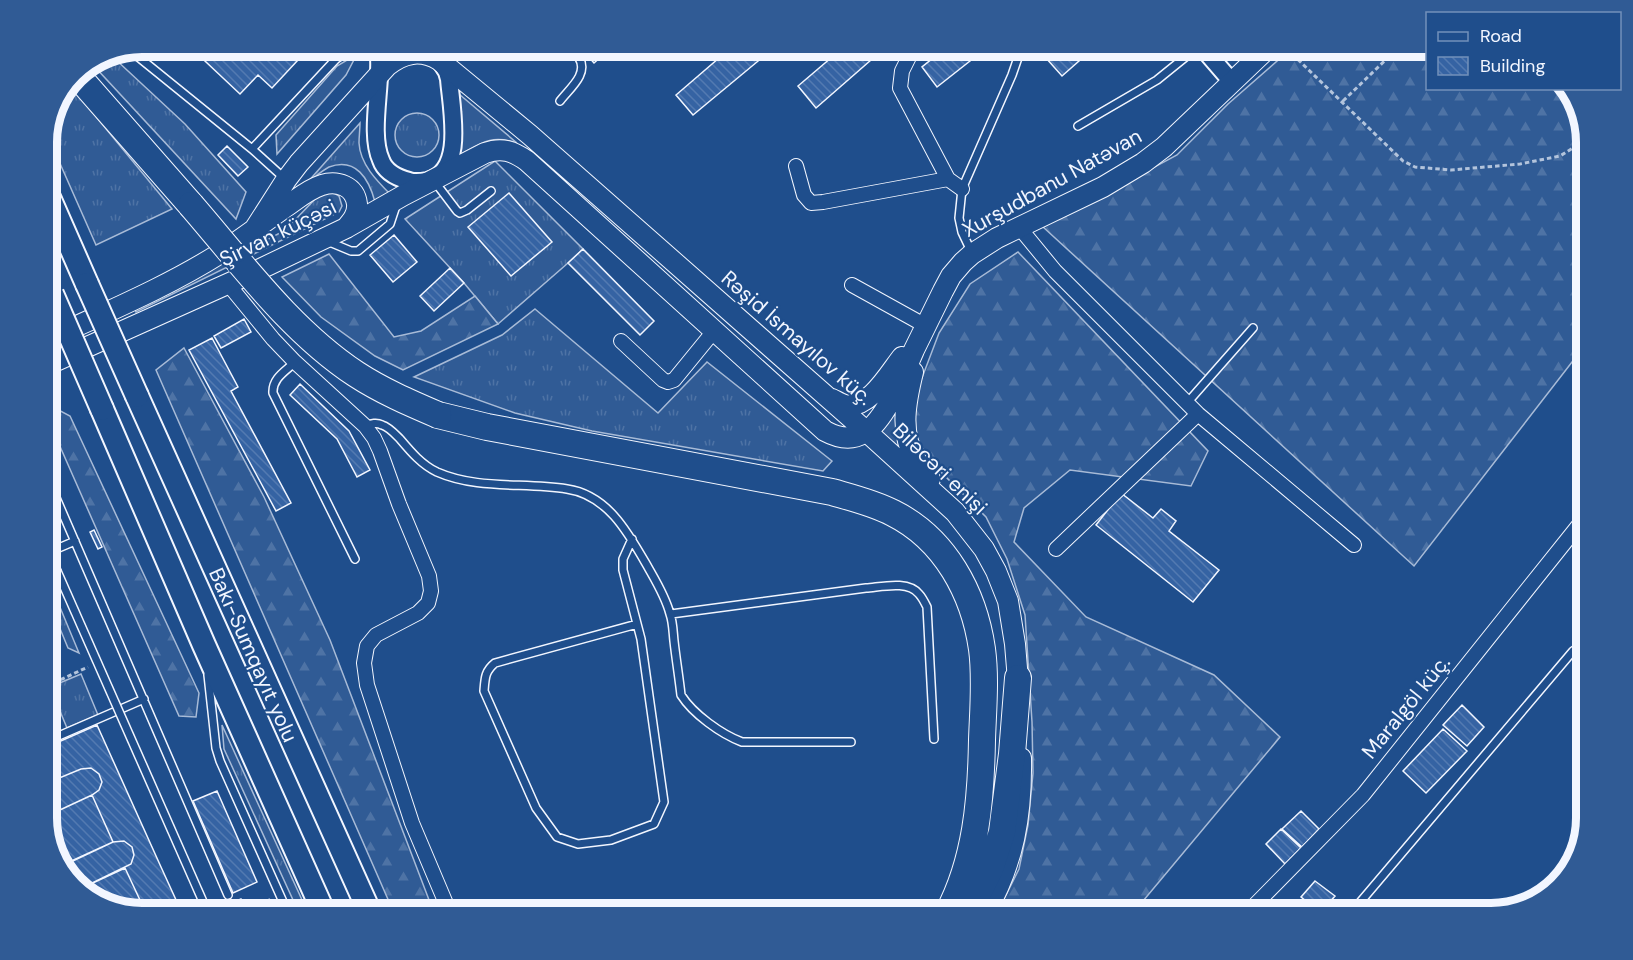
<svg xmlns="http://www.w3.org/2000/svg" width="1633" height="960" viewBox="0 0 1633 960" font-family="'DM Sans',sans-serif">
	<defs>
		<pattern id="grass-tufts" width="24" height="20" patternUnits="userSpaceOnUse" patternTransform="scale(1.5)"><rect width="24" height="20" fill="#305b95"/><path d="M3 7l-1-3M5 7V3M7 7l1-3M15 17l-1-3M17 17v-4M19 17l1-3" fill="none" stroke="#4e73a5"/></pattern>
		<pattern id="forest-firs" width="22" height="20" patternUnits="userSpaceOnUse" patternTransform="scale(1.5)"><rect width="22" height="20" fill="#305b95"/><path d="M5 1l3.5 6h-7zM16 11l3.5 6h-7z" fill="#4e73a5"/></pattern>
		<pattern id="building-back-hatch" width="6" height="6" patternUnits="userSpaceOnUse" patternTransform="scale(1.5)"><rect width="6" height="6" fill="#3563a3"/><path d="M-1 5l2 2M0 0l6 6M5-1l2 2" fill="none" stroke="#537ab1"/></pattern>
	</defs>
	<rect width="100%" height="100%" fill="#1f4e8c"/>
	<!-- grass -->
	<path fill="url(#grass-tufts)" stroke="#a8bbd7" stroke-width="1.5" d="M357 54 346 75 277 154 276 135 337 66Z
		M114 58 185 124 246 192 236 219 94 66Z
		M70 85 172 209 96 245 47 134Z
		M459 94 517 143C490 134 480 144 457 156 466 138 460 114 459 94Z
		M395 135a22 22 0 1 1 44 0a22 22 0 1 1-44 0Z
		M360 123C360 130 359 136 359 143 360 164 377 181 391 195L375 202C369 179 356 157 329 167 321 171 313 179 306 184Z
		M495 161 583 249 568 263 498 324 464 283 405 219Z
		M331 191 339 196 342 206 339 212 136 312 135 309 280 233 295 220 318 196Z
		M535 309 658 413 707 362 832 461 823 471 592 431 515 413 414 377 502 335Z
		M901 395 907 460 879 433Z
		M47 576 79 653 68 648 47 597Z
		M81 674 98 715 67 728 50 687Z
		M222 725 308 913H299L224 749Z"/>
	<!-- forest -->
	<path fill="url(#forest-firs)" stroke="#a8bbd7" stroke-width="1.5" d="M1293 47H1427L1428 88H1568L1574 94 1586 136V344L1414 566 1043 227 1177 155 1228 104Z
		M1018 252 1208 451 1191 486 1070 470 1024 508 1014 542 1086 617 1214 675 1280 737 1133 913H997L1019 869 1028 825 1033 773 1032 722 1025 615 1007 559 986 517 928 459 915 434 912 404 939 333 970 284Z
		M329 254 394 337 421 331 475 296 498 324 403 370 375 356 321 317 282 277Z
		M184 348 264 497 330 640 434 913H394L156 370Z
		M47 400 49 405 70 416 199 693 196 717 179 716 58 442 47 441Z"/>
	<!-- building -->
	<path fill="url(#building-back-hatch)" stroke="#f2f6ff" stroke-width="1.5" d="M189 46H311L272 88 258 75 240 94Z
		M579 46H613L594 63Z
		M733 46H764L769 52 693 115 676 95Z
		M845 46H887L816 108 798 86Z
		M948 46H989L937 87 922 67Z
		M1059 46H1096L1062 76 1046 58Z
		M227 146 248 167 238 176 218 155Z
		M509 193 552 242 511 276 468 227Z
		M394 235 417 262 393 282 370 255Z
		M583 249 654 321 640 335 568 263Z
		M450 268 464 283 434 311 420 296Z
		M244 319 251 332 221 348 214 336Z
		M212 338 238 387 231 391 291 503 276 511 189 350Z
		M300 384 349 431 370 470 357 477 337 439 290 395Z
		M1121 493 1153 518 1161 509 1176 521 1169 531 1219 570 1193 602 1096 525Z
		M94 530 102 547 98 549 90 532Z
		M1462 705 1484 727 1467 746 1443 725Z
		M97 725 161 867 182 913 142 914 94 901 59 866 47 824V747Z
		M1443 729 1467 751 1426 793 1403 771Z
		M91 768 99 774 102 782 99 790 92 795 47 816V783L81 769Z
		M217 791 257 882 233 893 193 801Z
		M92 795 113 842 67 863 47 816Z
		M1301 811 1319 829 1302 847 1282 829Z
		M1281 829 1301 848 1285 864 1266 844Z
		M124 841 132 847 134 855 131 864 82 888 60 867 113 842Z
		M125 868 146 913 94 901 82 888Z
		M1315 881 1335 896 1320 913 1301 897Z
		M241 899 247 913H208Z
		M1295 905 1306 913H1288Z"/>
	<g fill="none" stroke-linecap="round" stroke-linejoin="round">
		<!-- service casing -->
		<g stroke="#f2f6ff" stroke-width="10">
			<path id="service" d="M131 51 252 149 284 178
				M645 51 653 46
				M560 101C569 89 589 74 579 58 577 54 572 50 569 46
				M1078 126 1157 80 1199 46
				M252 149 336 59 355 46
				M435 182 457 211 460 213 467 210 491 191
				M327 241 351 251H358L390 224 397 203
				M971 251 962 232 959 218 962 189 1012 75 1022 46
				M295 362C286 371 272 378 273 393L355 559
				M1187 403 1253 328
				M365 426C371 424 376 422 382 425 389 427 395 434 400 439 411 452 422 465 437 472 478 490 524 482 567 489 609 495 630 536 649 569 657 583 666 598 670 614 673 622 673 632 674 641 676 659 679 677 681 695 693 714 721 734 742 742H851
				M47 477 228 895
				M632 539 623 559V570L641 639 664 802 654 824 611 840 578 844 557 837 536 808 484 691C485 678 485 671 495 663L637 624
				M47 547 57 571
				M47 553 75 541
				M671 614 866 588C881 587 908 580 919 594 922 597 925 603 927 607L934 739
				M208 675 216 748 220 761 288 913
				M47 741 144 699
				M1351 913 1573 651 1586 642"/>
		</g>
		<!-- minor casing -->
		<g stroke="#f2f6ff" stroke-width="16">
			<path id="minor" d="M910 46 911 53 902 71 900 88 948 179
				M796 166 804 195 811 203 823 202 948 179 962 189
				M1019 227 1055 271 1198 414 1354 545
				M228 284 273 339 295 362 365 426 374 438 380 451 399 504 429 576 431 591 428 603 418 613 376 635 367 646 364 663 367 685 412 823 450 913
				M852 285 926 326
				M621 341 663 380 668 382 674 380 714 331
				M1056 549 1198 414
				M1247 913 1363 795 1586 516"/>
		</g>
		<!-- tertiary casing -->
		<g stroke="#f2f6ff" stroke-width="20">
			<path id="tertiary" d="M378 46C384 80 368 131 381 160 385 172 398 178 409 181 415 183 421 182 427 181 466 173 451 107 449 79L447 72 440 61
				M1201 46 1232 82"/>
		</g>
		<!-- secondary casing -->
		<g stroke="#f2f6ff" stroke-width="22">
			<path id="secondary" d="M254 230 286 180 299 163 387 66C403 53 420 49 439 60L530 135 867 432 955 512 984 549 996 571 1008 601 1015 644 1019 692
				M47 340C104 313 165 288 219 254 242 239 264 222 287 206 297 199 309 189 322 185 337 180 355 186 357 204 358 214 352 221 346 228
				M47 365 254 272 346 228 404 195 485 153C502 147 513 151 527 161L825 431C838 438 851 441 864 433 886 420 904 373 914 350 924 330 933 311 943 291L951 276 963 262 972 254 997 238 1103 187 1143 163 1164 147 1270 46
				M913 372C906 401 899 433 916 460 920 466 925 473 930 479
				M832 399C836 401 841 404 845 405 869 410 890 372 902 357
				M985 913C1014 863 1022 815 1021 758"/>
		</g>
		<!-- trunk casing -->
		<g stroke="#f2f6ff" stroke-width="26">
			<path id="trunk" d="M47 193 87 284
				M137 396 370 913
				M102 409 204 645 324 913"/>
		</g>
		<!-- motorway casing -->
		<g stroke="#f2f6ff" stroke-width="28">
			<path id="motorway" d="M76 74 191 205
				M438 415 487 427 832 492C853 498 874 503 893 513 945 539 974 593 982 649 986 678 983 710 982 740 981 800 976 860 948 913
				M968 913 990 869 1002 832 1012 754 1018 678"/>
		</g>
		<!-- path -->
		<path stroke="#b3c4dc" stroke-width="3" stroke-dasharray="4.5 3" stroke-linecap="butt" d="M1287 49 1403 161 1415 167 1451 170 1520 164 1560 156 1586 140
			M1343 101 1400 46
			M47 686 88 667
			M245 909 272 899"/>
		<!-- service -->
		<use href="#service" stroke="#1f4e8c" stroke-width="7"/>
		<!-- minor -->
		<use href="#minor" stroke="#1f4e8c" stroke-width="14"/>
		<!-- tertiary -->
		<use href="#tertiary" stroke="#1f4e8c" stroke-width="16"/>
		<!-- secondary -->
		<use href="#secondary" stroke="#1f4e8c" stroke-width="20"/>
		<!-- trunk -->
		<use href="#trunk" stroke="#1f4e8c" stroke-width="22"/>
		<!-- motorway -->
		<use href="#motorway" stroke="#1f4e8c" stroke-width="26"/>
		<!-- service-bridge casing -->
		<g stroke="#f2f6ff" stroke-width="10" stroke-linecap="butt">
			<path id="service-bridge" d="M57 571 208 913"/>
		</g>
		<!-- trunk-bridge casing -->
		<g stroke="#f2f6ff" stroke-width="26" stroke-linecap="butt">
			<path id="trunk-bridge" d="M87 284 137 396
				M52 294 102 409"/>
		</g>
		<!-- motorway-bridge casing -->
		<g stroke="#f2f6ff" stroke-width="28" stroke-linecap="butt">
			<path id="motorway-bridge" d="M191 205C242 264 291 331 356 374 382 391 410 403 438 415"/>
		</g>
		<!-- service-bridge -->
		<use href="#service-bridge" stroke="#1f4e8c" stroke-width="7"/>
		<!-- trunk-bridge -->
		<use href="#trunk-bridge" stroke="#1f4e8c" stroke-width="22"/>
		<!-- motorway-bridge -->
		<use href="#motorway-bridge" stroke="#1f4e8c" stroke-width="26"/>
	</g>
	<g text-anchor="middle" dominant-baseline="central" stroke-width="4.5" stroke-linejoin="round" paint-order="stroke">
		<!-- street labels -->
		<g font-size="21" fill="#f2f6ff" stroke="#1f4e8c">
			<text transform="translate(1052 183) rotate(-29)">Xurşudbanu Natəvan</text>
			<text transform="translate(278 233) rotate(-26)">Şirvan küçəsi</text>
			<text transform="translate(797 338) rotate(41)">Rəşid İsmayılov küç.</text>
			<text transform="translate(940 469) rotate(44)">Biləcəri enişi</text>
			<text transform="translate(253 655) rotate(66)">Bakı-Sumqayıt yolu</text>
			<text transform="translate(1406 707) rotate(-51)">Maralgöl küç.</text>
		</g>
	</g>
	<!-- crop -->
	<path d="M0 0H1633V960H0ZM142 57H1491A85 85 0 0 1 1576 142V818A85 85 0 0 1 1491 903H142A85 85 0 0 1 57 818V142A85 85 0 0 1 142 57Z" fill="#305b95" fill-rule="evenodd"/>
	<path fill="none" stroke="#f2f6ff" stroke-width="8" d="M142 57H1491A85 85 0 0 1 1576 142V818A85 85 0 0 1 1491 903H142A85 85 0 0 1 57 818V142A85 85 0 0 1 142 57Z"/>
	<!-- legend -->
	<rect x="1426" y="12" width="195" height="78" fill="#1f4e8c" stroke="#7391ba" stroke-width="1.5"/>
	<rect x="1438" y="32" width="30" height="9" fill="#1f4e8c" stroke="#7391ba" stroke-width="1.5"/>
	<text x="1480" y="42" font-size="18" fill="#f2f6ff">Road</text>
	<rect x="1438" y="57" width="30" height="18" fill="url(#building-back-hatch)" stroke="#7391ba" stroke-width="1.5"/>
	<text x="1480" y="72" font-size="18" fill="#f2f6ff">Building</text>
</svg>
